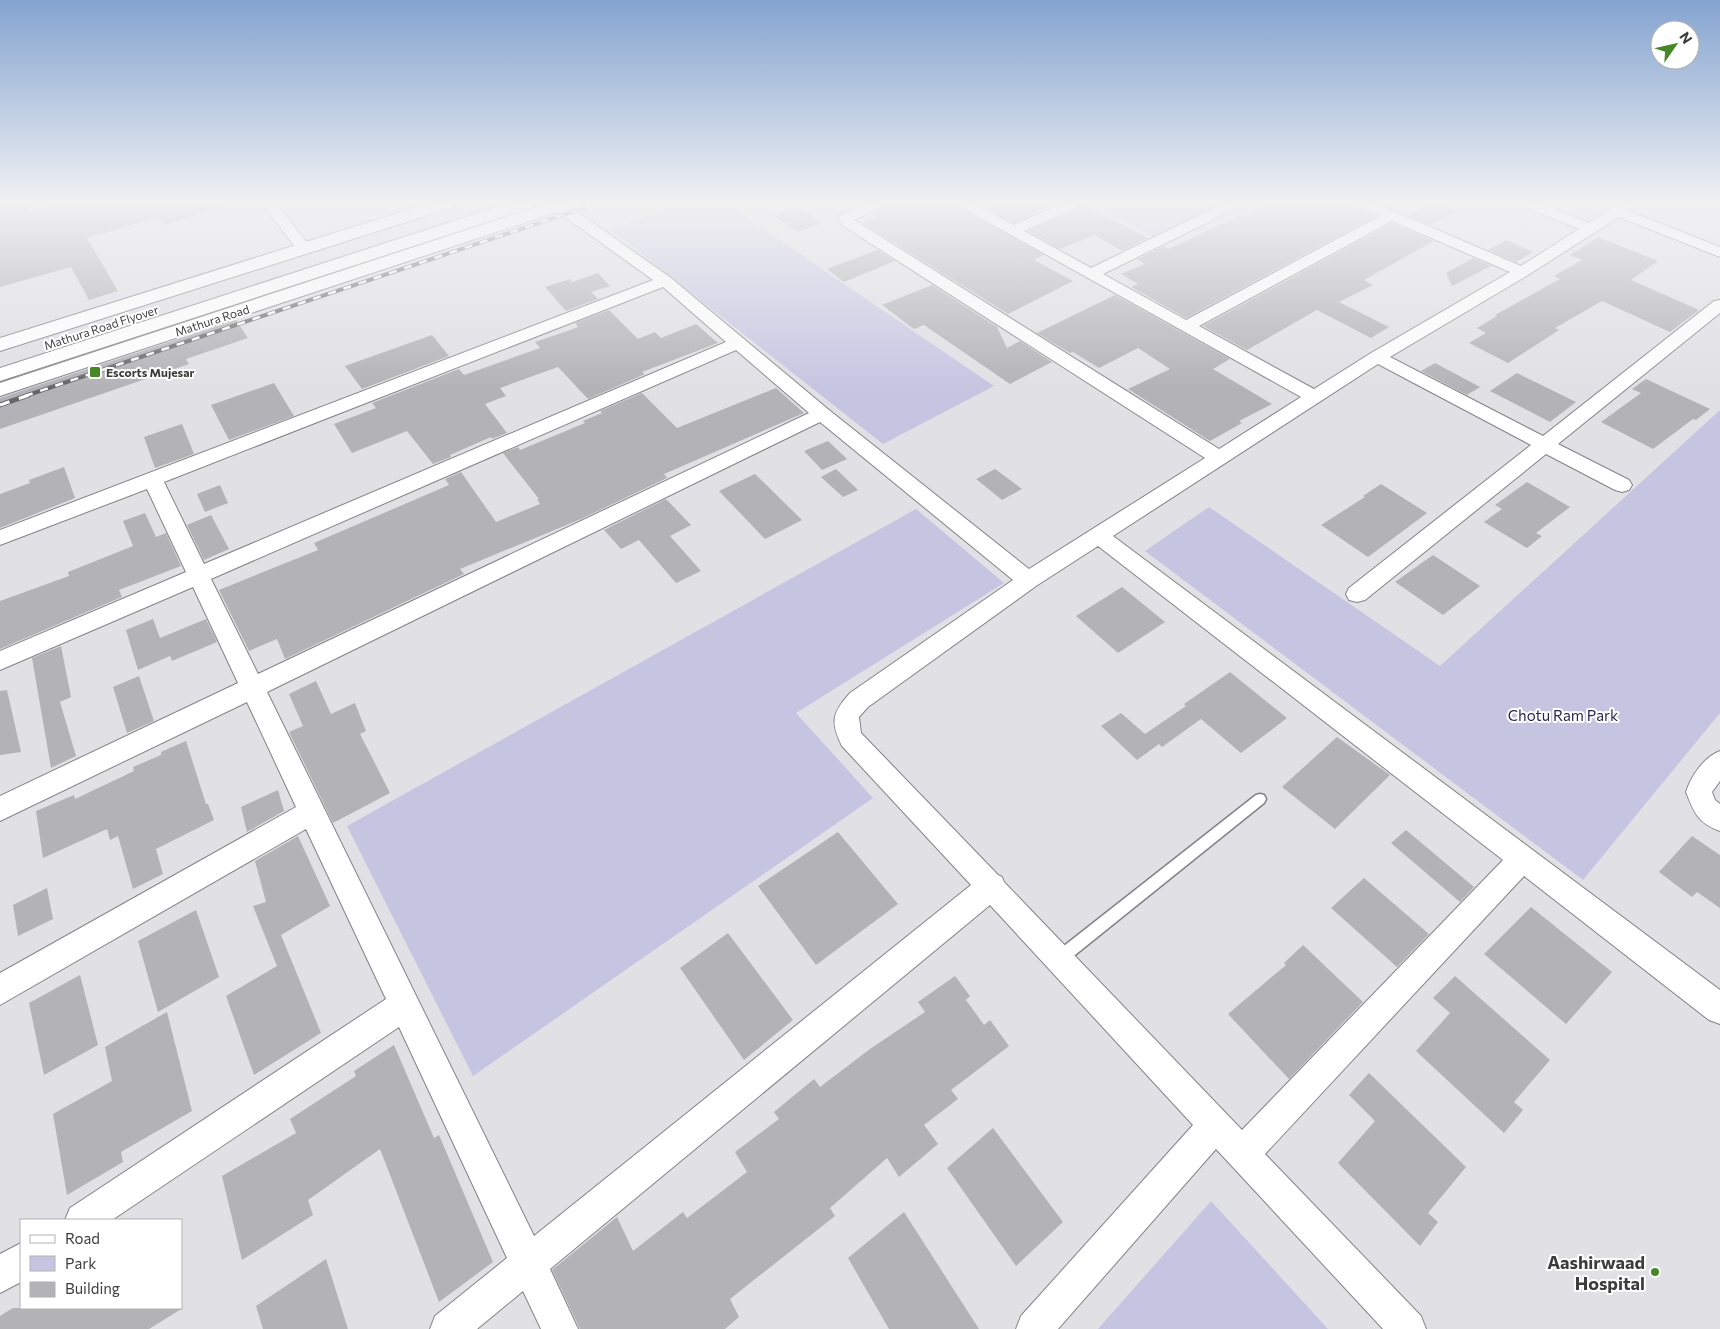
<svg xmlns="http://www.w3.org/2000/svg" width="1720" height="1329" viewBox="0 0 1720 1329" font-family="Commissioner,sans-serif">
	<rect width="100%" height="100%" fill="#e0e0e5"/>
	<!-- green -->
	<path fill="#c6c5e1" d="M683 203H725L994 386 883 444 610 229Z
		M1090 203H1225L1154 237Z
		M1720 410V713L1583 880 1145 551 1209 507 1440 666Z
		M916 509 1004 583 796 713 873 798 473 1076 347 826Z
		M1211 1201 1328 1329H1098Z"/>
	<!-- building -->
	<path fill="#b2b2b7" d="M0 203H25L29 212 62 203H68L70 207 84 203H222V208L163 225 158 217 87 238 118 291 89 300 71 267 0 287Z
		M888 203H952L1044 255 1034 260 1073 281 1008 314 862 223 877 217 872 213 885 208Z
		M978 203H1058L1013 223Z
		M1276 203H1343L1374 217 1186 318 1131 287 1138 284 1121 274 1145 264 1137 259 1164 246 1168 249 1244 214 1247 216Z
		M1431 203H1439L1458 211 1431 225 1408 215Z
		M1080 204 1123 225 1148 238 1122 251 1095 235 1060 249 1028 231 1078 210Z
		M799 207 822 223 798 232 774 216Z
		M1392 223 1434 241 1364 280 1373 285 1339 302 1389 327 1371 338 1317 310 1247 350 1203 326Z
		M1598 237 1658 261 1631 280 1699 310 1670 332 1602 301 1555 328 1559 330 1508 363 1469 343 1486 333 1477 328 1497 316 1495 315 1560 279 1554 276 1582 260 1570 255Z
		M1506 240 1533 252 1516 262 1488 250Z
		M877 250 895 261 844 282 827 269Z
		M1473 258 1491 266 1452 286 1446 273Z
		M598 273 610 286 591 292 598 299 566 311 545 287 570 279 572 282Z
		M932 285 997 327 1007 348 1020 341 1052 362 1010 384 924 325 914 329 882 305Z
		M1115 295 1230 359 1213 369 1272 404 1239 421 1242 423 1210 441 1128 389 1170 369 1138 348 1099 368 1073 352 1070 353 1037 333Z
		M609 310 638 339 655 332 661 338 696 324 718 343 642 372 645 374 588 399 558 367 500 388 506 396 485 404 507 433 492 439 491 437 450 455 451 457 433 464 407 431 352 453 334 424 376 408 372 403 459 369 464 375 540 348 535 342 576 328 578 327 575 323Z
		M236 320 248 338 186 359 189 364 0 429V398Z
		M432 335 449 356 362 389 345 366Z
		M1435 363 1480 387 1467 395 1421 371Z
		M1517 373 1576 402 1550 422 1490 391Z
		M1646 379 1710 409 1696 420 1693 419 1653 449 1601 422 1641 393 1632 389Z
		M274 383 294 416 229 440 211 405Z
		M776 388 804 413 664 474 667 478 581 519 460 569 464 574 285 659 277 639 249 651 219 590 318 550 314 543 449 485 445 479 461 472 496 522 540 504 537 499H539L503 453 518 447 520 450 585 423 583 421 602 413 600 411 642 393 677 428Z
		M182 424 194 454 155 468 144 437Z
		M828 441 847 459 822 470 804 451Z
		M64 467 75 498 0 528V494L30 483 29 480Z
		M836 469 858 490 843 497 821 477Z
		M995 469 1022 489 1002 500 976 479Z
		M755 474 802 520 765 539 719 491Z
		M1527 482 1570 507 1536 533 1542 536 1527 548 1484 522 1502 509 1495 505Z
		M1381 484 1427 513 1368 557 1321 525 1365 497 1363 496Z
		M220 485 228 503 205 512 197 494Z
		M666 499 691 525 670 536 701 571 676 583 639 540 621 549 604 530Z
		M145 513 156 537 166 533 181 566 119 590 122 597 0 649V601L69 576 68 572 133 546 123 521Z
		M211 515 229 549 204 560 187 525Z
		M1433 555 1480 586 1443 615 1395 582Z
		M1122 587 1165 622 1118 653 1076 616Z
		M153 619 160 638 206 619 217 642 172 661 170 656 138 670 126 630Z
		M61 646 71 697 60 702 76 756 51 768 32 658Z
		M1230 672 1287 718 1241 753 1201 719 1162 747 1159 744 1137 760 1101 726 1121 713 1145 734 1186 706 1184 704Z
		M139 676 154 721 127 733 113 687Z
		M316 681 331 714 355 703 366 731 360 734 390 793 333 823 289 732 303 726 289 694Z
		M7 690 21 752 0 755V691Z
		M1337 737 1390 775 1335 829 1282 787Z
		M186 741 206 804H208L214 820 156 849 163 874 133 889 118 836 110 840 107 829 43 858 36 811 74 795 75 799 134 771 133 767 161 755V752Z
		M278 790 284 811 247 832 241 807Z
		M1406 830 1474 887 1460 902 1391 843Z
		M838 832 898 904 816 965 758 886Z
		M298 836 330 906 281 935 321 1033 254 1075 226 996 277 966 253 906 266 902 255 861Z
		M1692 836 1720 855V908L1697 892 1692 897 1659 872Z
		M1364 878 1429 934 1397 967 1331 908Z
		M47 888 53 919 18 936 13 905Z
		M1531 907 1612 972 1566 1024 1484 954Z
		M196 910 219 977 158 1012 138 941Z
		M728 933 793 1020 744 1060 680 968Z
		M1303 945 1363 1002 1289 1079 1228 1014 1286 965 1284 963Z
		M80 975 98 1045 44 1075 29 1003Z
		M955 976 970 996 966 1000 984 1025 990 1020 1009 1046 951 1090 958 1099 924 1125 938 1144 899 1177 887 1158 830 1208 835 1216 730 1299 739 1317 725 1329H580L552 1270 617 1217 633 1251 683 1212 687 1218 747 1172 735 1152 779 1119 774 1112 814 1079 820 1087 870 1049 925 1012 918 1002Z
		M1455 976 1550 1060 1514 1102 1523 1110 1504 1133 1416 1051 1450 1013 1433 998Z
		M167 1012 192 1111 121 1152 123 1162 67 1195 53 1114 112 1081 105 1047Z
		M394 1045 434 1138 439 1135 493 1262 439 1302 380 1149 308 1200 313 1215 242 1260 222 1176 296 1133 290 1119 356 1076 354 1071Z
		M1369 1073 1466 1167 1428 1213 1438 1222 1420 1246 1338 1163 1375 1121 1349 1095Z
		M993 1128 1063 1222 1016 1266 947 1168Z
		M904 1212 979 1329H889L848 1258Z
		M326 1259 348 1329H263L256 1306Z
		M13 1308H183L149 1329H0V1316Z"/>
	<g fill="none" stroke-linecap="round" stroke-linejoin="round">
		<!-- lane casing -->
		<g stroke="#838387" stroke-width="3">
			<path id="lane" d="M1260 794 1264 795 1266 799 1264 803 1065 963 1060 965 1055 963 1053 958 1055 953 1256 795Z"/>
		</g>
		<!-- street casing -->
		<g stroke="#838387" stroke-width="2">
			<path id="street" d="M261 203H276L312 249 309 252H299Z
				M553 203H565L671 278 829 410 1029 569 1205 458 842 225 838 218 840 215 866 203H886L884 206 854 220 1219 449 1301 397 954 203H973L1013 225 1063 203H1078L1077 208 1024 231 1091 268 1224 203H1243L1241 206 1103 274 1186 320 1380 216 1357 206 1355 203H1375L1521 266 1579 229 1522 206 1520 203H1541L1589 223 1620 203H1638L1629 211 1720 247V257L1619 217 1528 275 1390 357 1543 436 1714 301 1720 300V313L1558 444 1629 480 1632 485 1629 490 1622 492 1615 490 1546 454 1365 600 1357 602 1349 600 1346 594 1349 588 1531 445 1378 364 1113 536 1720 990V1024L1709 1020 1524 876 1265 1154 1421 1316 1426 1329H1383L1216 1149 1058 1329H1016L1021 1316 1193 1125 990 905 550 1269 578 1329H541L523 1291 477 1329H430L435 1316 507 1258 399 1027 112 1220H65L70 1208 386 999 306 829 0 1005V973L296 807 247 702 0 821V796L238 683 193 587 0 670V651L186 572 147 489 0 545V530L653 280 554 209 552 206ZM1392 221 1510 272 1371 353 1314 389 1199 326ZM663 287 726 342 204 564 164 482ZM736 350 809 413 258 674 211 579ZM820 422 1013 580 850 693C832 713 830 722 842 746L971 885 534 1236 267 692ZM1098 546 1503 860 1242 1130 1004 882 1002 877 998 875 861 733 859 717 868 707 1036 586Z
				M1720 751V781L1712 792 1715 800 1720 804V831C1698 823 1694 813 1686 792 1691 776 1704 757 1720 751Z
				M21 1243V1282L0 1293V1254Z"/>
		</g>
		<!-- secondary casing -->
		<g stroke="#838387" stroke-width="2">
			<path id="secondary" d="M430 203H456L454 207 0 351V338Z
				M548 203H574L572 207 0 396V383Z"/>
		</g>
		<!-- highway casing -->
		<g stroke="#838387" stroke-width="2">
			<path id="highway" d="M509 203H535L533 207 0 381V368Z"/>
		</g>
		<!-- lane -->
		<use href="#lane" fill="#fff" fill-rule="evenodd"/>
		<!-- street -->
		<use href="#street" fill="#fff" fill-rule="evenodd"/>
		<!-- secondary -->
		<use href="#secondary" fill="#fff" fill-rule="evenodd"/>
		<!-- highway -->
		<use href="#highway" fill="#fff" fill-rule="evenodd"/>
		<!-- rail-far1 casing -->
		<g stroke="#676769" stroke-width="4">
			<path id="rail-far1" d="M25 396 598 203"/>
		</g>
		<!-- rail casing -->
		<g stroke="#676769" stroke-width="5">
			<path id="rail" d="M0 405 29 395"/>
		</g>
		<!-- rail-far1 -->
		<use href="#rail-far1" stroke="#fff" stroke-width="2.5" stroke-dasharray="8" stroke-linecap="butt"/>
		<!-- rail -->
		<use href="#rail" stroke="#fff" stroke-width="3" stroke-dasharray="10" stroke-linecap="butt"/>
	</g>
	<!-- sky -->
	<linearGradient id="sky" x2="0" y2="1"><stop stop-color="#84a4d0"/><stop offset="0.52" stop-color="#f1f1f3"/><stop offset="1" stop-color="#f1f1f3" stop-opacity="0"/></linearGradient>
	<rect width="1720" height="389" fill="url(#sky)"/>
	<!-- markers -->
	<g fill="#488727" stroke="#fff" stroke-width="2">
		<rect x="89" y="366" width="12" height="12" rx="2.5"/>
		<circle cx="1655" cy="1272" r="5"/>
	</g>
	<g text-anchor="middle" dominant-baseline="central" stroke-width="4" stroke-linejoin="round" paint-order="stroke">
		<!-- far-street labels -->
		<g font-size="12" fill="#3c3c3d" stroke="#fff">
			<text transform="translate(212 320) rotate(-18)">Mathura Road</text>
			<text transform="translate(101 327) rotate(-18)">Mathura Road Flyover</text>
		</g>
		<!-- far-poi labels -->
		<g font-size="12" font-weight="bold" fill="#3c3c3d" stroke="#fff" text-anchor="start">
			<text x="106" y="372">Escorts Mujesar</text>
		</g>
		<!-- park labels -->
		<g font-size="15" fill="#2a254f" stroke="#fff">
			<text x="1563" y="715">Chotu Ram Park</text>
		</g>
		<!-- near-poi labels -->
		<g font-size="18" font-weight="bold" fill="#3c3c3d" stroke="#fff" text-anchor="end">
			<text x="1645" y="1262">Aashirwaad<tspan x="1645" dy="21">Hospital</tspan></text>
		</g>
	</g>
	<!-- legend -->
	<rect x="20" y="1219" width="162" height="90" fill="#ffffff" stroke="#b1b1b1"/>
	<rect x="30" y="1235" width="25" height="8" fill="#ffffff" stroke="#b1b1b1"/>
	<text x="65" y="1244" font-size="15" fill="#3c3c3d">Road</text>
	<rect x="30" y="1256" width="25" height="15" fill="#c6c5e1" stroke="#b1b1b1"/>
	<text x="65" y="1269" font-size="15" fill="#3c3c3d">Park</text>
	<rect x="30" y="1282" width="25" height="15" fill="#b2b2b7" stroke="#b1b1b1"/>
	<text x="65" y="1294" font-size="15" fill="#3c3c3d">Building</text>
	<!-- north arrow -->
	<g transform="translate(1675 45) rotate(56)"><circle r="24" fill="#ffffff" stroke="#b1b1b1"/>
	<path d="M0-4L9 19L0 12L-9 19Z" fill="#488727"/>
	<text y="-8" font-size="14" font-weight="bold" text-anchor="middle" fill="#3c3c3d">N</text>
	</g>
</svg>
